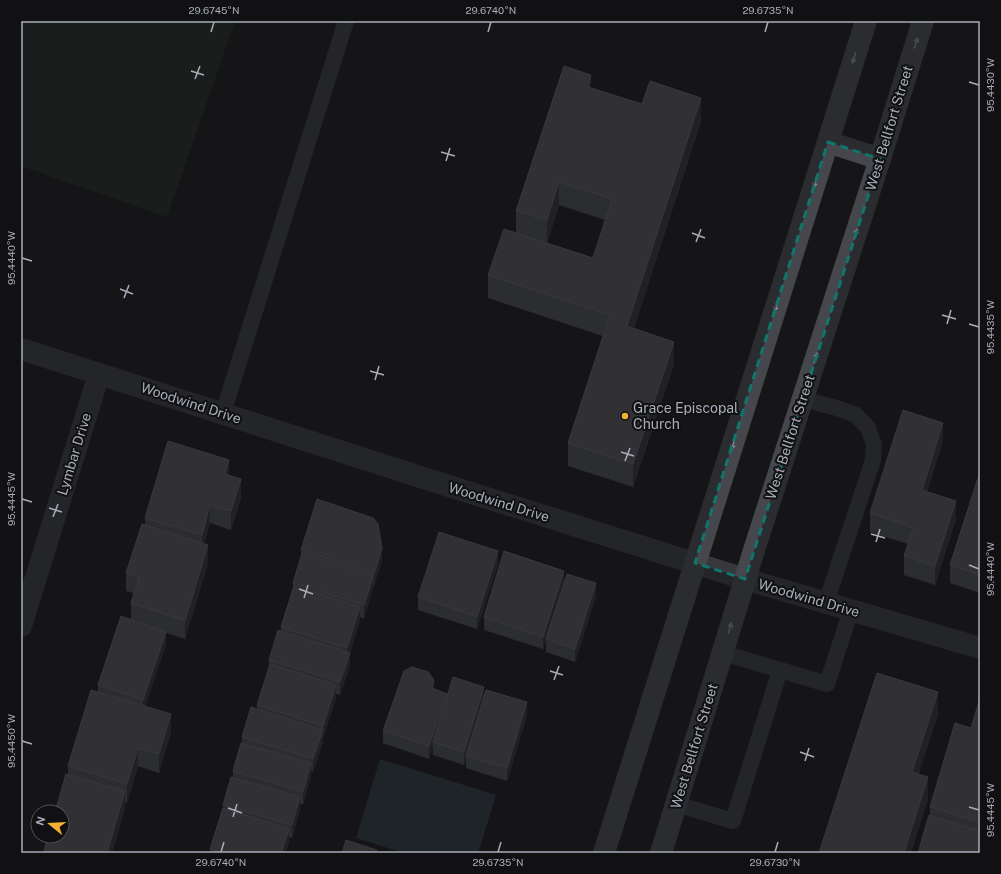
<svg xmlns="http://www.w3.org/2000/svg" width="1001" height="874" viewBox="0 0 1001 874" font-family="'Public Sans',sans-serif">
	<rect width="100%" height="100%" fill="#161618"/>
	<!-- green -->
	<path fill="#1e261f" d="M21 21H235L167 217 21 166Z"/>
	<!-- water -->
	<path fill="#2c353c" d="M380 759 496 795 478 853H404L356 838Z"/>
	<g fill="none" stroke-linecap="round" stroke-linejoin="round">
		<!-- service -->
		<path stroke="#37383d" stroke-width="16" d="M802 399 837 408 856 415 868 428 874 444 873 460 826 603
			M223 413 346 21
			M723 653 780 670
			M676 804 733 821 780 670 827 684 851 610"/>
		<!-- minor -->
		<path stroke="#37383d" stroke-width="22" d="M21 349 433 481 745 579 980 648
			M21 626 99 374"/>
		<!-- secondary -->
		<path stroke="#45474d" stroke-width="22" d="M828 142 880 159
			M604 853 866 21
			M661 853 755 547 880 159 923 21"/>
	</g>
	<!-- wall -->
	<path fill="#47494d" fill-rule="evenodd" d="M591 88 642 104 701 121 634 328 674 364 633 487 568 466V443L603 336 488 298V275L516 233V211ZM559 205 605 220 593 258 547 243Z
		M943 441 927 492 956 519 935 585 904 575V556L908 544 870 532V513Z
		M980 472V593L950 583V565Z
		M229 476 241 498 231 530 210 523 204 543 208 563 185 639 166 633V644L145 706 171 732 159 773 138 766 127 803 125 802V809L112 853H44V851L68 774V766L98 692V685L131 620V603L134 593 126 591V573L145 525V518Z
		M301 550 382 560 373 587V588L364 618 360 617V620L350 653V665L340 695 336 694V698L323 738V742L313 772 311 771V776L303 804H300V810L292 838 289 837V842L285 853H210V849L223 808V805L233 778V771L242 743V737L257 709V705L269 669V660L281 631V627L293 590V583L301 557Z
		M498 564 477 629 418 610V597Z
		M564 583 596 596 575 662 546 652V640L543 649 484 630V617Z
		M434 689 447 697 484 696 527 715 507 781 466 768V758L464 765 433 755V747L429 759 383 743V731Z
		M980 698V853L930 815V807L971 728Z"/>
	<!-- shaded-wall -->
	<path fill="#2f3033" d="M591 75V98L588 87Z
		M701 98V121L627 349V326Z
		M559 182V205L547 243V220Z
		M674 342V364L633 487V464Z
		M943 423V441L922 508V490Z
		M229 460V478L225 474Z
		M241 479V498L231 530V511Z
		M956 501V519L935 585V566Z
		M210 505V523L202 553V535Z
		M208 545V563L185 639V621Z
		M382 548V560L374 587V574Z
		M498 551V564L477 629V617Z
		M564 571V584L543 649V637Z
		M373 576V588L364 618V605Z
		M596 583V596L575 662V649Z
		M360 607V620L350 653V665L340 695V682L347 660V648Z
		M166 632V644L143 713V700Z
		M434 680V692L432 688Z
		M336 685V698L323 738V726Z
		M484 687V699L466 756 464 765V752Z
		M938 692V715L912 795V772Z
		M447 694V707L433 742V747L429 759V746Z
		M527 702V715L507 781V768Z
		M171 714V732L159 773V754Z
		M323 730V742L313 772V759Z
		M138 748V766L127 803V784Z
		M311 763V776L303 804V792Z
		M928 777V800L911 853H904Z
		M125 791V809L112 853H107Z
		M300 797V810L292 838V825Z
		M289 829V842L285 853H281Z"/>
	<!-- building -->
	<path fill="#525359" stroke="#5f6168" d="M564 66 591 75 588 87 642 104 650 81 701 98 627 326 674 342 633 464 568 443 610 315 488 275 504 229 593 258 612 199 559 182 547 220 516 211Z
		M903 410 943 423 922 490 956 501 935 566 904 556 913 528 870 513Z
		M168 441 229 460 225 474 241 479 231 511 210 505 202 535 145 518Z
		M980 472V575L950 565Z
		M317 499 373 518 378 524 382 548 374 574 301 550Z
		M142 524 208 545 185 621 131 603 139 577 126 573Z
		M439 532 498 551 477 617 418 597Z
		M504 551 564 571 543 637 484 617Z
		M302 553 373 576 364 605 293 583Z
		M567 574 596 583 575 649 546 639Z
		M294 586 360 607 347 648 281 627Z
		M121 616 166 632 143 700 98 685Z
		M278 630 350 653 340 682 269 660Z
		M270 664 336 685 323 726 257 705Z
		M412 667 428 672 434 680 432 688 447 694 429 746 383 731 404 671Z
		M877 673 938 692 912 772 928 777 904 853H819Z
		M453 677 484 687 464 752 433 742Z
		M91 690 171 714 159 754 138 748 127 784 68 766Z
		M486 690 527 702 507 768 466 756Z
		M980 698V822L930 807 955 723 971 728Z
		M251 707 323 730 313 759 242 737Z
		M241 743 311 763 303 792 233 771Z
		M66 774 125 791 107 853H51L44 851 48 836H62V812H55Z
		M231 777 300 797 292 825 223 805Z
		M223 808 289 829 281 853H223L210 849Z
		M929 815 980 831V853H918Z
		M346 840 377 850 376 853H342Z"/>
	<!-- one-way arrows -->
	<defs><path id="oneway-solid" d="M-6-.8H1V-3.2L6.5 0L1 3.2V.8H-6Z"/></defs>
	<g fill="#858993">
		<use href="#oneway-solid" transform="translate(916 43) rotate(-73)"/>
		<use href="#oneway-solid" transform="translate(854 58) rotate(107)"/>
		<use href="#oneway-solid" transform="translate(815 182) rotate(107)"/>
		<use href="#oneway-solid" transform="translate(856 234) rotate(-72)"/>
		<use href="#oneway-solid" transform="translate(776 306) rotate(107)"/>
		<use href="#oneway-solid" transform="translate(816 358) rotate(-72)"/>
		<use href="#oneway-solid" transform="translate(733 444) rotate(107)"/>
		<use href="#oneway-solid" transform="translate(730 628) rotate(-73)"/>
	</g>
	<!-- marked area -->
	<path d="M0 0H1001V874H0ZM828 142 880 159 745 579 695 563Z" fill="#161618" fill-opacity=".55" fill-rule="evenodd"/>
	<path fill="none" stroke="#0f766e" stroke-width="3" stroke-dasharray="8 5" stroke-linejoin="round" d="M828 142 880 159 745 579 695 563Z"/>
	<!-- ticks -->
	<path fill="none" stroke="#a8adb8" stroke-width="1.5" d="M211 32 214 22M488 32 491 22M765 32 768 22M191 71 204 75M195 79 200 66M969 82 979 85M441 152 455 156M446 161 450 148M692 233 705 238M696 242 701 229M22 258 32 261M120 289 133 294M124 298 129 285M942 315 956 319M947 324 951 310M969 324 979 327M370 371 384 375M375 380 379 366M621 452 634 456M625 461 630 448M22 499 32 502M49 508 62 512M53 517 58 504M871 534 885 538M876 542 880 529M969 565 979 569M299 589 313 594M304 598 308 585M550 671 563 675M554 680 559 666M22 741 32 744M800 752 814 757M805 761 809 748M969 807 979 810M228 808 242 813M233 817 237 804M221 852 224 842M498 852 501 842M775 852 778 842"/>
	<!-- markers -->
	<circle fill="#f2b134" stroke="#111113" stroke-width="1.5" cx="625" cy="416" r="4"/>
	<g text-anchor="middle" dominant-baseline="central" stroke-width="4" stroke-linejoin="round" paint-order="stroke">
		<!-- street labels -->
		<g font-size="14" fill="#a8adb8" stroke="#111113">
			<text transform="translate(889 128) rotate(-73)">West Bellfort Street</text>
			<text transform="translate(191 403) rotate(18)">Woodwind Drive</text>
			<text transform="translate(790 437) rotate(-72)">West Bellfort Street</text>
			<text transform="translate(74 454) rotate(-73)">Lymbar Drive</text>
			<text transform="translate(499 502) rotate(17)">Woodwind Drive</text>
			<text transform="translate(809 598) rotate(16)">Woodwind Drive</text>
			<text transform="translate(694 746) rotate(-73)">West Bellfort Street</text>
		</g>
		<!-- poi labels -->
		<g font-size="14" fill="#a8adb8" stroke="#111113" text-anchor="start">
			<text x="633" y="408">Grace Episcopal<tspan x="633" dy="16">Church</tspan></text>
		</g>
	</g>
	<!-- border -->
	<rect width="1001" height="874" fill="none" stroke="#111113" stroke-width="44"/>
	<!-- north arrow -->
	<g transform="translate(50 824) rotate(288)"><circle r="19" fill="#111113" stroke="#4d4f55"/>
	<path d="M0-3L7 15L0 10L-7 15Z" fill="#f2b134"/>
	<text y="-6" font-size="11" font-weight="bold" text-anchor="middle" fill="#a8adb8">N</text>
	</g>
	<rect x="22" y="22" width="957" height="830" fill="none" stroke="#a8adb8" stroke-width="1.5"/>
	<g font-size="10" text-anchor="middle" fill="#a8adb8">
		<text x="214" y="14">29.6745°N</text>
		<text x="491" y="14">29.6740°N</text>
		<text x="768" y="14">29.6735°N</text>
		<text transform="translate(990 85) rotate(-90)" y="4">95.4430°W</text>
		<text transform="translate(11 258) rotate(-90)" y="4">95.4440°W</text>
		<text transform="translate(990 327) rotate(-90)" y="4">95.4435°W</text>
		<text transform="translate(11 499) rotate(-90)" y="4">95.4445°W</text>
		<text transform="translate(990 569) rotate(-90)" y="4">95.4440°W</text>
		<text transform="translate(11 741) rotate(-90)" y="4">95.4450°W</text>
		<text transform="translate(990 810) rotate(-90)" y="4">95.4445°W</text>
		<text x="221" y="866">29.6740°N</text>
		<text x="498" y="866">29.6735°N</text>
		<text x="775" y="866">29.6730°N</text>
	</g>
</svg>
